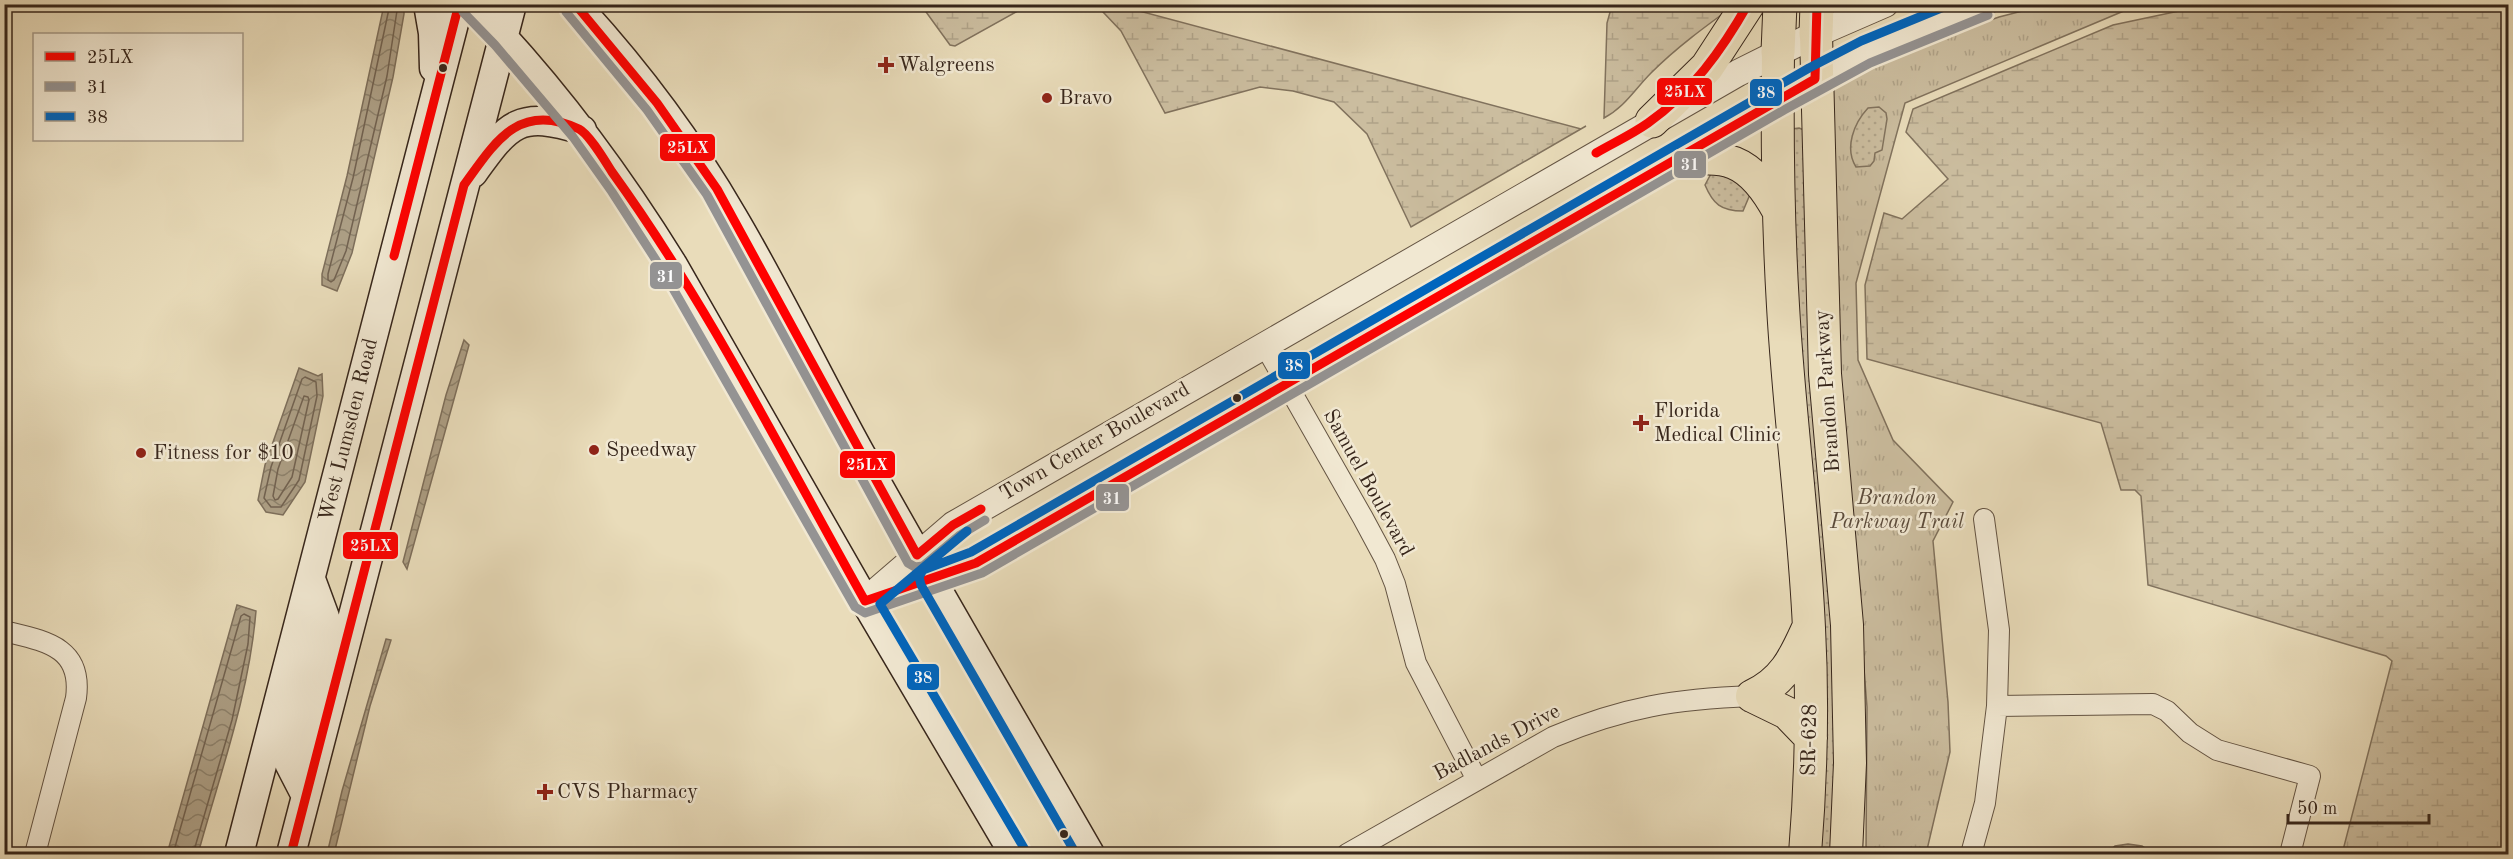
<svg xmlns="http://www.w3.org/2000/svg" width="2513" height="859" viewBox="0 0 2513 859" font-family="'Old Standard TT',serif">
	<defs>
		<pattern id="grass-tufts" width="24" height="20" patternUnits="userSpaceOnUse" patternTransform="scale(1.5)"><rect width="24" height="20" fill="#cbbd9f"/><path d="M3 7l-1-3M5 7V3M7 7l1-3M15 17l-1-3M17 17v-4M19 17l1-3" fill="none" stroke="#afa288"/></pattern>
		<pattern id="wetland-marsh" width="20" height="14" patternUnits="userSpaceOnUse" patternTransform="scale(1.5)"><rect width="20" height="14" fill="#cbbd9f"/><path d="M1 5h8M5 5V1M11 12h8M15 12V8" fill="none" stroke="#afa288"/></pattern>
		<pattern id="garden-dots" width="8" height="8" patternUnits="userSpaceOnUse" patternTransform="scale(1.5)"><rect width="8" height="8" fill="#cbbd9f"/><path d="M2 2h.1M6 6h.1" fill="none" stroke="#afa288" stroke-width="1.8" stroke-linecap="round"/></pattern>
		<pattern id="water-waves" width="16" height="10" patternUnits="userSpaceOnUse" patternTransform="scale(1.5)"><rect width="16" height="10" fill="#ac9e84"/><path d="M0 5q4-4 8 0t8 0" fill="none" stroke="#8d816b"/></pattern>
	</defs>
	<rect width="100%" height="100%" fill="#e9dcba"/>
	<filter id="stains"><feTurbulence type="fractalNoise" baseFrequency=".00333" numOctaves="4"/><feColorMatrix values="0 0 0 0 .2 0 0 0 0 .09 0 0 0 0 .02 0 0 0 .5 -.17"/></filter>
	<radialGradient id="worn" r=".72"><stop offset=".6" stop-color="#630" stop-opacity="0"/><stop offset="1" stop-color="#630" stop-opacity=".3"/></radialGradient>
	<!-- grass -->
	<path fill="url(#grass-tufts)" stroke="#81725d" stroke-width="1.5" d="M2046 5H2138L1905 103 1856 283 1858 360 1893 440 1953 502 1933 541 1948 702 1950 752 1926 854H1866L1867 707 1834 294 1830 111 1834 87 1847 73 1882 58 1999 17Z"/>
	<!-- wetland -->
	<path fill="url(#wetland-marsh)" stroke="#81725d" stroke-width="1.5" d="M2212 4 2508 5V854H2342L2392 661 2386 656 2148 585 2141 496 2135 490H2121L2101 423 1867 359 1865 285 1884 213 1902 219 1948 179 1906 132 1913 109 2113 25Z
		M921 5H1041L1032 9 1025 7 955 46 950 45Z
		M1078 5H1117L1581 129 1586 126 1411 227 1367 134 1334 102 1293 91 1260 87 1165 113 1121 31 1102 11Z
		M1612 5H1735C1706 26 1677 47 1651 73 1635 89 1625 107 1604 118L1607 23Z"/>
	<!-- garden -->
	<path fill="url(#garden-dots)" stroke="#81725d" stroke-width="1.5" d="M1879 107 1886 113 1887 119 1882 150 1875 153 1874 161 1870 166 1856 167C1844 148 1854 123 1868 108Z
		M1799 128 1804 130 1834 574 1836 854H1816L1797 365 1792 129Z
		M1713 170 1721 171 1751 192 1743 211C1721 211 1713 204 1705 185Z"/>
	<!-- water -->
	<path fill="url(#water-waves)" stroke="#7d6e5a" stroke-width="1.5" d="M384 5H404V14L393 77 352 253 337 291 322 285V274L347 176Z
		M464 340 469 345 407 569 403 562 446 395Z
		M299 368 318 376 322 374 323 396 305 482 283 515 266 512 258 500 265 465Z
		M237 605 256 611C249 696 220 773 198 854H167Z
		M386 639 391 640 370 706 334 854H327L342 791Z
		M2128 844 2142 846 2153 854H2106L2115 846Z"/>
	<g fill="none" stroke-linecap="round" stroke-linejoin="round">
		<!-- shore -->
		<path stroke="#726250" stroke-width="1.5" d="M390 4 353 178 328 274V280L331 282 334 280 346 251 387 76 398 4
			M305 377 316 382 317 396 299 480 281 507H271L264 498 271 467 302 379Z
			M304 396 308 397 309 400 292 477 278 499 275 500 273 496 278 469Z
			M173 854 241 616 244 614 250 617 248 644 232 720 193 854"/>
		<!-- minor casing -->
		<g stroke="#645443" stroke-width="22">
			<path id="minor" d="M1264 344 1363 518 1385 559 1395 584 1416 663 1477 780
				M4 631C44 641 83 646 76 698L35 854
				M1997 706 2153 704 2167 711 2190 733 2217 750 2310 776 2290 854
				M1347 854 1553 737C1624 707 1676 699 1752 696
				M1971 854 1985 803 1997 706 1999 630 1984 519"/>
		</g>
		<!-- tertiary casing -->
		<g stroke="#645443" stroke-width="28">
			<path id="tertiary" d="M874 593 953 525 1738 73 1816 34 1885 4
				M865 601 976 563 1778 100 1865 52 1984 4"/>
		</g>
		<!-- secondary casing -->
		<g stroke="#37261b" stroke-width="31">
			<path id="secondary" d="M428 4 433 33 434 68
				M472 4C550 84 615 171 673 265L865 601 1014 854
				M575 4C635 69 689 141 733 217 778 293 816 373 859 451 934 586 1013 720 1090 854
				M473 173C509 123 519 110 582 130
				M306 796 289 763 325 617 311 579
				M239 854 459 4
				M291 854 512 4"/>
		</g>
		<!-- primary casing -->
		<g stroke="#37261b" stroke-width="34">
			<path id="primary" d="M1816 34 1825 374 1847 625 1850 763 1846 854
				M1778 52C1777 137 1778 222 1783 306 1789 414 1804 520 1809 628 1813 703 1811 779 1805 854
				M1667 164C1725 151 1750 158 1779 212
				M1752 696C1783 682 1794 659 1807 630
				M1752 696 1787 713 1811 738"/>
		</g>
		<!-- motorway casing -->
		<g stroke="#37261b" stroke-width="35">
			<path id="motorway" d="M1816 34 1817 4
				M1778 52 1780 4
				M1652 121 1707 67 1748 4"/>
		</g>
		<!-- minor -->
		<use href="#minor" stroke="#f1e8d2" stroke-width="20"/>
		<!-- tertiary -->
		<use href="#tertiary" stroke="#f1e8d2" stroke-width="26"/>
		<!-- secondary -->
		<use href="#secondary" stroke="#f1e8d2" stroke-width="28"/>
		<!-- primary -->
		<use href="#primary" stroke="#e9dcba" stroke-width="32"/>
		<!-- motorway -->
		<use href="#motorway" stroke="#e9dcba" stroke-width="33"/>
		<!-- bus-1 casing -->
		<g stroke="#f1e8d2" stroke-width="14">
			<path id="bus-1" d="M575 4 657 103 717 189 917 555 953 525 981 509
				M1596 153C1613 143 1631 135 1648 123 1691 93 1722 50 1748 4
				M394 256 459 4
				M291 854 464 185C495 142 519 101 579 129 589 134 605 161 612 172 709 306 784 457 865 601L976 563 1815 79 1817 4"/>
		</g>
		<!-- bus-2 casing -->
		<g stroke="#f1e8d2" stroke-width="14">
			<path id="bus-2" d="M463 12 495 45 573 137 612 192 663 271 855 607 865 613 982 573 1784 110 1870 63 1988 15
				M566 12 647 110 707 195 908 563 915 567 923 566 960 535 985 520"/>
		</g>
		<!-- bus-3 casing -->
		<g stroke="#f1e8d2" stroke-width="14">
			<path id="bus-3" d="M967 531 880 604 1024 848
				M1076 854 921 585 919 577 923 570 971 552 1809 68 1861 41 1951 4"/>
		</g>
		<!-- bus-1 -->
		<use href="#bus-1" stroke="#f00" stroke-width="9"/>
		<!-- bus-2 -->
		<use href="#bus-2" stroke="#949393" stroke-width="9"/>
		<!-- bus-3 -->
		<use href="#bus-3" stroke="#0065bd" stroke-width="9"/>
	</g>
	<!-- markers -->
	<g fill="#8f2418" stroke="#f1e8d2" stroke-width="2">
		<path d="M883 56h6v6h6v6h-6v6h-6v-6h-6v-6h6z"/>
		<circle cx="1047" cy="98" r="6"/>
		<path d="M1638 414h6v6h6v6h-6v6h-6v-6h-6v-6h6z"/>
		<circle cx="594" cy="450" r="6"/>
		<circle cx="141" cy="453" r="6"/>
		<path d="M542 783h6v6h6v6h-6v6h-6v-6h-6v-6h6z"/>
	</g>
	<g fill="#37261b" stroke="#f1e8d2" stroke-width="2">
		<circle cx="443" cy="68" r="5"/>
		<circle cx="1237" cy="398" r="5"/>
		<circle cx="1064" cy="834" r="5"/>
	</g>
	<g text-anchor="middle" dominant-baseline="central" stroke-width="5" stroke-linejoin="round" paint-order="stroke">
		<!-- poi labels -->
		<g font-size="21" fill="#37261b" stroke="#f1e8d2" text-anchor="start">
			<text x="898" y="65">Walgreens</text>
			<text x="1059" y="98">Bravo</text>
			<text x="1654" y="411">Florida<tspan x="1654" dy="24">Medical Clinic</tspan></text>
			<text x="606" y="450">Speedway</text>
			<text x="153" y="453">Fitness for $10</text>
			<text x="557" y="792">CVS Pharmacy</text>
		</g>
		<!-- street labels -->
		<g font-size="21" fill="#37261b" stroke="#f1e8d2">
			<text transform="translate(1828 391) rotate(-94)">Brandon Parkway</text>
			<text transform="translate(349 430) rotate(-76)">West Lumsden Road</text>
			<text transform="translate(1095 442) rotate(-30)">Town Center Boulevard</text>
			<text transform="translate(1368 483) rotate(61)">Samuel Boulevard</text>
			<text transform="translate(1810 740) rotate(-89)">SR-628</text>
			<text transform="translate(1497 743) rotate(-28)">Badlands Drive</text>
		</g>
		<!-- park labels -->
		<g font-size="21" font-style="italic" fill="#5c4c3c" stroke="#f1e8d2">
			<text x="1897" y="498">Brandon<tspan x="1897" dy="24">Parkway Trail</tspan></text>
		</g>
	</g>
	<g stroke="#f1e8d2" stroke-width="2">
		<rect x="1656" y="77" width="57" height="29" rx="6" fill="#f00"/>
		<rect x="1749" y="78" width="34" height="29" rx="6" fill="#0065bd"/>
		<rect x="659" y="133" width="57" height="29" rx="6" fill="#f00"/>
		<rect x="1673" y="150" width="34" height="29" rx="6" fill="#949393"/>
		<rect x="649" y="261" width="34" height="29" rx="6" fill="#949393"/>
		<rect x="1277" y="351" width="34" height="29" rx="6" fill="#0065bd"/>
		<rect x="839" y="450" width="57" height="29" rx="6" fill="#f00"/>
		<rect x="1095" y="483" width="35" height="29" rx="6" fill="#949393"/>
		<rect x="342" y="531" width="57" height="29" rx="6" fill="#f00"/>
		<rect x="906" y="663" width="34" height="28" rx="6" fill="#0065bd"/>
	</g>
	<g font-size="16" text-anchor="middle" font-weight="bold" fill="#fff">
		<text x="1685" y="97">25LX</text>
		<text x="1766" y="98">38</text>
		<text x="688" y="153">25LX</text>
		<text x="1690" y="170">31</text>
		<text x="666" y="282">31</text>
		<text x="1294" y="371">38</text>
		<text x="867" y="470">25LX</text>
		<text x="1112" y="504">31</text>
		<text x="371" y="551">25LX</text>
		<text x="923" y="683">38</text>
	</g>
	<!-- margin -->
	<rect width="2513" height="859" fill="none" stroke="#e9dcba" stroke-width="24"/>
	<rect x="6" y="6" width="2501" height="847" fill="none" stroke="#37261b" stroke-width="3"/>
	<rect x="12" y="12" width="2489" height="835" fill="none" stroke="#37261b" stroke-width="1.5"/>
	<!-- legend -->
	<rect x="33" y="33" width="210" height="108" fill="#f1e8d2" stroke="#a79a89" stroke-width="1.5"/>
	<rect x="45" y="52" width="30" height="9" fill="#ff0000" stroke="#a79a89" stroke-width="1.5"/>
	<text x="87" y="63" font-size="18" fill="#37261b">25LX</text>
	<rect x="45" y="82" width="30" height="9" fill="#949393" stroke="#a79a89" stroke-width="1.5"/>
	<text x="87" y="93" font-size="18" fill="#37261b">31</text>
	<rect x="45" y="112" width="30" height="9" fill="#0065bd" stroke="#a79a89" stroke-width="1.5"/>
	<text x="87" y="123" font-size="18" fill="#37261b">38</text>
	<!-- scale -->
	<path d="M2288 814v9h141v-9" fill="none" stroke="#37261b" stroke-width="3"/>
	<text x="2297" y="814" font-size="18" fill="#37261b" stroke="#f1e8d2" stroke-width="4.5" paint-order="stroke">50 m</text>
	<rect width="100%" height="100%" filter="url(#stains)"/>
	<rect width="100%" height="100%" fill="url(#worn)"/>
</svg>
